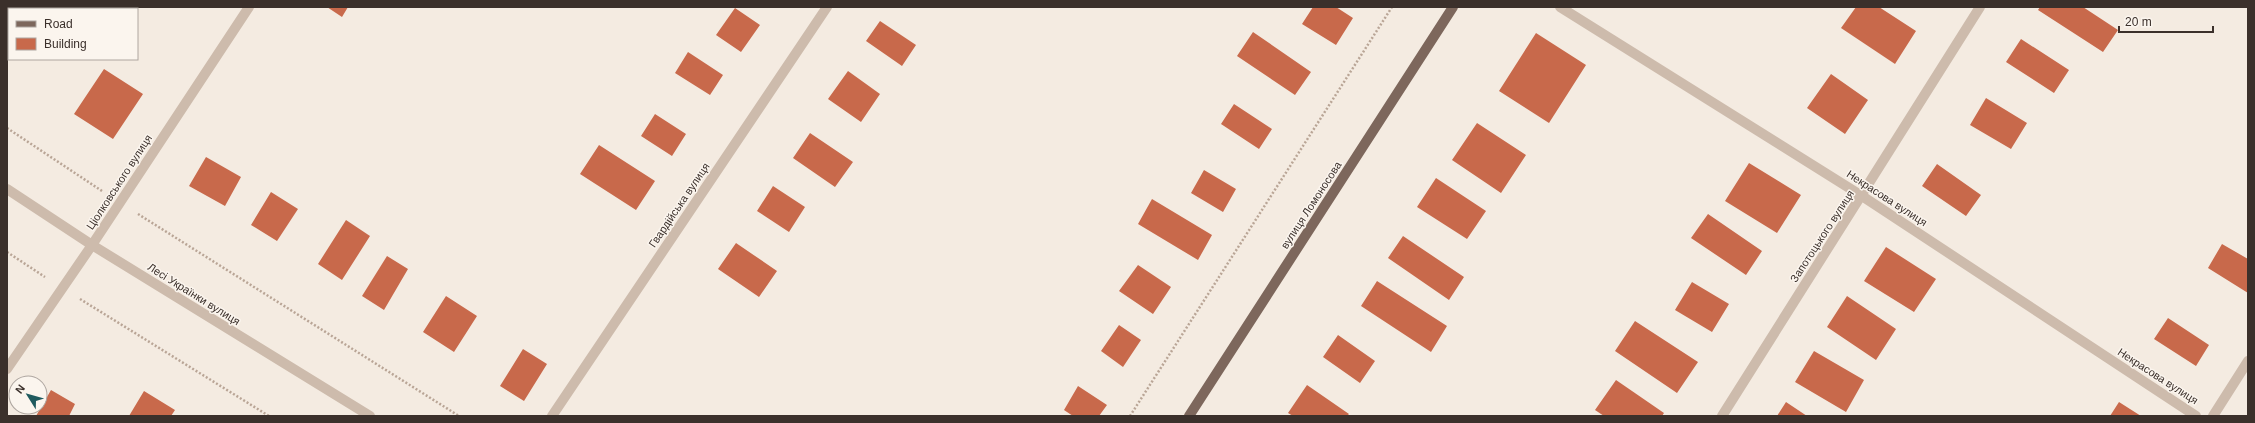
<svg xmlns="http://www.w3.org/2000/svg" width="2255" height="423" viewBox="0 0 2255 423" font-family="Arial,sans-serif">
	<rect width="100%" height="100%" fill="#f4ebe1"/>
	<!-- building -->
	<path fill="#c8694b" d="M327 7H348L342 17Z
		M1313 7H1336L1353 18 1336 45 1302 24Z
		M1856 7H1879L1916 31 1895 64 1841 28Z
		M2040 7H2083L2118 30 2103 52 2038 10Z
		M735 8 760 25 741 52 716 35Z
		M880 21 916 45 902 66 866 41Z
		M1253 32 1311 72 1295 95 1237 56Z
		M1536 33 1586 65 1549 123 1499 91Z
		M2021 39 2069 70 2054 93 2006 62Z
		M688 52 723 75 710 95 675 73Z
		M104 69 143 94 113 139 74 114Z
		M848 71 880 94 861 122 828 99Z
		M1831 74 1868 100 1845 134 1807 108Z
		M1986 98 2027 123 2011 149 1970 125Z
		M1234 104 1272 129 1259 149 1221 124Z
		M655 114 686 134 672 156 641 136Z
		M1477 123 1526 155 1501 193 1452 160Z
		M810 133 853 162 835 187 793 158Z
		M599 145 655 181 636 210 580 174Z
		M206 157 241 177 225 206 189 186Z
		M1749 163 1801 195 1777 233 1725 201Z
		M1937 164 1981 195 1966 216 1922 186Z
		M1204 170 1236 189 1223 212 1191 193Z
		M1436 178 1486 211 1467 239 1417 207Z
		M773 186 805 207 789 232 757 211Z
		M271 192 298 209 277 241 251 225Z
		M1152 199 1212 235 1198 260 1138 224Z
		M1708 214 1762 251 1746 275 1691 238Z
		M346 220 370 236 342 280 318 264Z
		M1403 236 1464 277 1449 300 1388 258Z
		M736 243 777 271 759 297 718 269Z
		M2222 244 2248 259V293L2208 268Z
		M1886 247 1936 279 1914 312 1864 281Z
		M387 256 408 269 384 310 362 296Z
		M1138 265 1171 287 1153 314 1119 291Z
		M1377 281 1447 326 1431 352 1361 306Z
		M1692 282 1729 304 1712 332 1675 310Z
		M446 296 477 316 454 352 423 332Z
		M1847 296 1896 329 1876 360 1827 327Z
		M2168 318 2209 345 2196 366 2154 339Z
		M1635 321 1698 362 1677 393 1615 351Z
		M1119 325 1141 340 1123 367 1101 351Z
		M1338 335 1375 361 1360 383 1323 357Z
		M523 349 547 364 524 401 500 386Z
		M1814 351 1864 380 1846 412 1795 382Z
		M1616 380 1664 413 1662 416H1604L1595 410Z
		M1307 385 1349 414 1347 416H1293L1288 413Z
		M1078 386 1107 405 1099 416H1073L1064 410Z
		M51 390 75 404 69 416H36Z
		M144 391 175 410 171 416H129Z
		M1786 402 1807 416H1777Z
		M2119 402 2141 416H2110Z"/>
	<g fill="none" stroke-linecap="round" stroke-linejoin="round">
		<!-- path -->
		<path stroke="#b9a596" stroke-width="2.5" stroke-dasharray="2 2" stroke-linecap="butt" d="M7 128 102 191
			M138 214 459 416
			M7 252 45 277
			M80 299 269 416
			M1130 416 1392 7"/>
		<!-- minor -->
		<path stroke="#cdbbac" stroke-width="10" d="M1560 7 1862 196 2196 416
			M7 189 92 245 370 416
			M7 369 92 245 249 7
			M552 416 827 7
			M1722 416 1980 7
			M2213 416 2248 361"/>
		<!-- major -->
		<path stroke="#7d675c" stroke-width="10" d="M1189 416 1453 7"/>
	</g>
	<g text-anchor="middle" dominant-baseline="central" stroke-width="3" stroke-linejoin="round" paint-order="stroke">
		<!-- street labels -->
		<g font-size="11" fill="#3b302b" stroke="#fbf5ee">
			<text transform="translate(119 182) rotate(-57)">Ціолковського вулиця</text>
			<text transform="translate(1887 198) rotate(33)">Некрасова вулиця</text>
			<text transform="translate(679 205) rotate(-56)">Гвардійська вулиця</text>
			<text transform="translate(1311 205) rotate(-57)">вулиця Ломоносова</text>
			<text transform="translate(1822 236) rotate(-57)">Запотоцького вулиця</text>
			<text transform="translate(194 294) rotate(32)">Лесі Українки вулиця</text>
			<text transform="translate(2158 376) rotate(33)">Некрасова вулиця</text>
		</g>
	</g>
	<!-- border -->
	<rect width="2255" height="423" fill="none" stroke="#3b302b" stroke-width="16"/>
	<!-- legend -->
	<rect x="8" y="8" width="130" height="52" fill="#fbf5ee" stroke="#aea6a0"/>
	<rect x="16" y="21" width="20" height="6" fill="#7d675c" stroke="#aea6a0"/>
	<text x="44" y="28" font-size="12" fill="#3b302b">Road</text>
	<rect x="16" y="38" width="20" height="12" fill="#c8694b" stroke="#aea6a0"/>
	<text x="44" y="48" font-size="12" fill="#3b302b">Building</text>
	<!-- north arrow -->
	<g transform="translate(28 395) rotate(307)"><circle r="19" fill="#fbf5ee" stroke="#aea6a0"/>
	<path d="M0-3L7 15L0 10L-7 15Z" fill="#1f5a5e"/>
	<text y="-6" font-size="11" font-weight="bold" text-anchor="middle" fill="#3b302b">N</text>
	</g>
	<!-- scale -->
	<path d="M2119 26v6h94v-6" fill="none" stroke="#3b302b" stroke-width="2"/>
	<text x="2125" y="26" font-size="12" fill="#3b302b" stroke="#fbf5ee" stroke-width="3" paint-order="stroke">20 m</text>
</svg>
